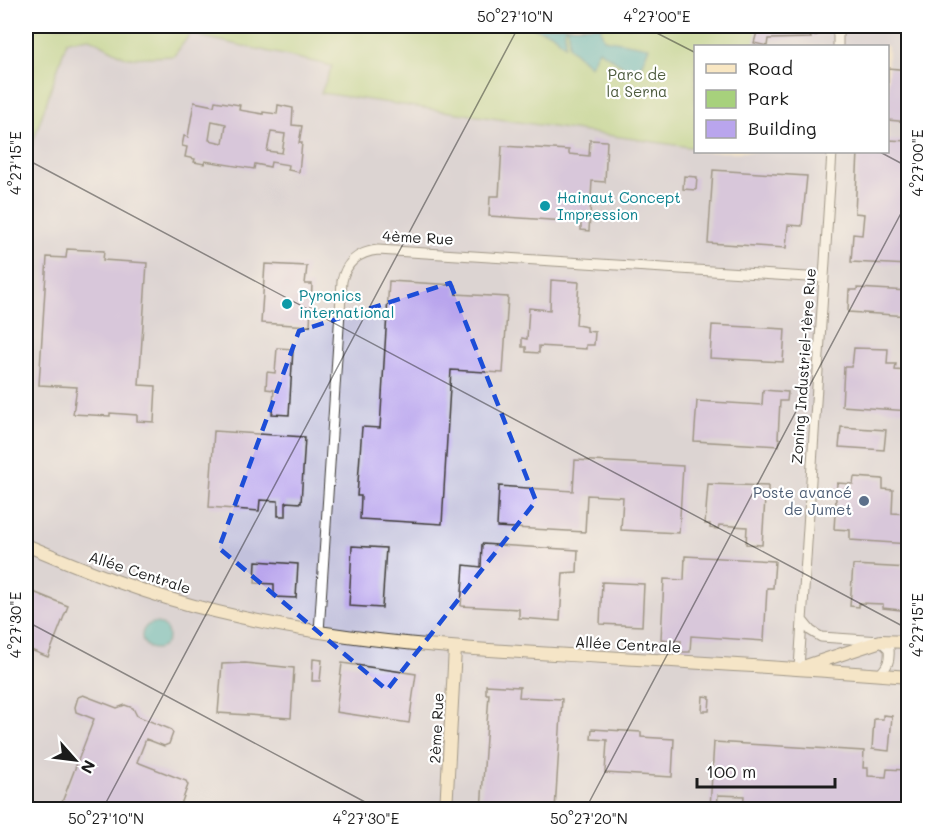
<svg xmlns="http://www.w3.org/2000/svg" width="934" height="835" viewBox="0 0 934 835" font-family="Mali,sans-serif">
	<rect width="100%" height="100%" fill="#fff"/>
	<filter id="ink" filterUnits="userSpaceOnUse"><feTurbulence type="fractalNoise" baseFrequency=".0167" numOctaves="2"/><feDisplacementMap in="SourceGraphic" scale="12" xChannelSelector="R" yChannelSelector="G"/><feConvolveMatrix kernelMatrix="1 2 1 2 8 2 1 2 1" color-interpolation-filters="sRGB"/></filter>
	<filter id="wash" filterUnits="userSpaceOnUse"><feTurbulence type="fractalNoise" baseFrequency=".008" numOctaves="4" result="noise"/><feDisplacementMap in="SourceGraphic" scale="24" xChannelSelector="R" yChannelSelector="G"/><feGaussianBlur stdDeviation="1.35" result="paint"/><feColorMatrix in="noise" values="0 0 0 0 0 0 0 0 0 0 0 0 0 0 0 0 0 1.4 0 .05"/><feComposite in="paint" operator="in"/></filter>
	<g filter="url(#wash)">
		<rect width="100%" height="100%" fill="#f2e4ca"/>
		<!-- industrial -->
		<path fill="#c2c1dc" d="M764 26H908V647L904 654 905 671 908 677V809L26 810V163L66 41 90 38 127 58 173 56 190 34 332 66 322 93 695 148 696 152H888V46H760Z"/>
		<!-- green -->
		<path fill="#a7d17c" stroke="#62764c" stroke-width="1.5" d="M26 26H764L760 46H696L695 148 321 93 332 66 190 34 174 56 127 58 90 38 67 41 26 163Z"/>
		<!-- water -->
		<path fill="#45b4be" stroke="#30686d" stroke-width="1.5" d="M528 26H602L600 29 604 39 649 47 637 75 599 50 590 66 569 47 568 28H565V45L551 33Z
			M142 636a13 13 0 1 1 26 0a13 13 0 1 1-26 0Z"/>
		<g id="blocks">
			<!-- building -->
			<path fill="#b9a5ed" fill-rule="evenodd" d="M774 26H816L817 35 810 36 811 38 768 39 767 46 754 43 758 28 775 33Z
				M888 68 909 70V122L888 120Z
				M215 101 240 105 239 110 263 114V112L277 114 278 105 293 108 292 125 302 126 299 143H302L299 172 288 170 289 165 271 162 270 167 255 164 254 169 205 161 204 164 194 162 195 159 185 157 187 147 182 146 184 136 188 137 194 102 214 106ZM212 121 226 124 223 143 209 140ZM271 132 285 134 282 153 267 151Z
				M590 140 607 141 605 182 592 181 589 231 581 230V222L489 216 490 196H499L502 146 569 150V154L589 156Z
				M888 140 909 141V265L851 262 853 234 862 235 864 214 855 213 858 152H888Z
				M713 170 807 176 802 226 788 225 786 248 708 243Z
				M684 176 697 177 696 190 683 189Z
				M67 249 104 251 103 260 147 263 139 385 156 386 154 422 137 421V415L110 413V416L73 414 77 387 39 385 47 257 66 258Z
				M265 264 307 266 305 284H312L310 326 261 323Z
				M551 280 579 282 576 325 587 327V331L595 332 594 345H586V349L539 346V353L526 352V347H522V338L527 339 529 308 550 310Z
				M389 281 456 285V294L508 297 503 373 451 370 442 524 360 519 361 496H357L362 427 380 428Z
				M857 288 909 291V316L848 312 849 290H857Z
				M712 325 785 329 783 362 710 358Z
				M277 348 293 349 289 415 272 414 274 390 266 389 267 372 275 373Z
				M854 348 888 349 887 364H896L895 370 909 371V411L842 406 844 367H852Z
				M763 390 788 392 787 401H780L778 438 780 439 779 446 694 441 697 401 762 405Z
				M841 427 886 430 884 450 839 447Z
				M214 431 305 437 301 503 286 502V516H278V501L260 500 259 511 209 507Z
				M575 460 683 466 679 533 621 530 623 497 587 495 585 532 497 527 499 486 573 491Z
				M854 477 883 479V489L893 490 892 513 909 514V544L850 540V530L834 529 837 483 853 484Z
				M708 484 768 486V500L765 499 762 545 746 544 747 527 719 525 718 529 710 528V524H705Z
				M482 544 578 550 577 572 563 573 560 621 519 618V609L461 606 464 565 481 567Z
				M352 546 386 548 382 608 349 606Z
				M685 556 775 561 773 588H767L764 641 691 636 690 652H680L681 641 661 639 664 579 684 580Z
				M256 561 298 564 296 598 274 597V584L255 583Z
				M853 565 909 568V611L883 608V604L859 603V607L850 606Z
				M602 582 644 584 642 626 600 624Z
				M26 589 68 606 48 657 26 648Z
				M313 659 322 660 320 681H312Z
				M245 663 294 668 291 718 218 713 222 664Z
				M342 663 416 674 409 723 336 712Z
				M486 685 520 687 519 697 562 699 555 810H481L489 694H486Z
				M83 695 117 708 125 705 133 708 137 716 170 729 173 733 169 744 164 746 146 739 137 762 186 781 188 785 179 810H59L94 719 76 712 75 707 78 697Z
				M703 696 710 697 709 711H702Z
				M883 715 892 716 889 751 872 749 874 719H883Z
				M592 729 641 732V737L674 739 672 777 605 773 607 740 591 739Z
				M714 742 864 751 863 768H868V776L886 777 887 769 905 770 902 810H743L744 796 718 795 717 809 710 808Z"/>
		</g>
	</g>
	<g filter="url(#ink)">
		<use href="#blocks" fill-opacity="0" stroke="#3c3a36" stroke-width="1.5"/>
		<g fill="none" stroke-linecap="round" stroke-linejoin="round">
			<!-- street casing -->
			<g stroke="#3c3a36" stroke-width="11">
				<path id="street" d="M834 26 838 34V46
					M802 620 811 631 821 637 881 641 889 649C890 661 888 666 879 675
					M319 632 342 281C346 262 359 252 378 250L823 278
					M799 668 832 152"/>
			</g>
			<!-- secondary casing -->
			<g stroke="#3c3a36" stroke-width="14">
				<path id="secondary" d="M26 545C90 572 150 596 218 612 345 643 475 650 605 657 706 663 807 669 908 677
					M806 666 881 641 908 642
					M446 810 455 649"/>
			</g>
			<!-- street -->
			<use href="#street" stroke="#fff" stroke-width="9"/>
			<!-- secondary -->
			<use href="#secondary" stroke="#f9e7c3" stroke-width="12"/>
		</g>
	</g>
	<!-- marked area -->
	<path d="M0 0H934V835H0ZM450 283 536 501 387 690 219 548 299 331Z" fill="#f2e4ca" fill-opacity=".55" fill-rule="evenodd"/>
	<path fill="none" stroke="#1d4ed8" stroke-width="4.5" stroke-dasharray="12 8" stroke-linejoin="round" d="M450 283 536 501 387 690 219 548 299 331Z"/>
	<!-- ticks -->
	<path fill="none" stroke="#1c1c1c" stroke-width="1.5" stroke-opacity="0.45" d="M643 26 696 53M26 47 37 26M880 152 908 167M26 159 908 629M26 621 380 810M102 810 519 26M585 810 908 200"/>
	<!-- markers -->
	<g fill="#0f9aa8" stroke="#fff" stroke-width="2">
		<circle cx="545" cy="206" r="6"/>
		<circle cx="287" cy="304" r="6"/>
	</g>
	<circle fill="#5c6f8a" stroke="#fff" stroke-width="2" cx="864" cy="501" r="6"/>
	<g text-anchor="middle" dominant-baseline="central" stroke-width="4.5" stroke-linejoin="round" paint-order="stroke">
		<!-- park labels -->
		<g font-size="15" fill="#4d5b3e" stroke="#fff">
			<text x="637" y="74">Parc de<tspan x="637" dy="17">la Serna</tspan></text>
		</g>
		<!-- culture labels -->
		<g font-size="15" fill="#0d838f" stroke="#fff" text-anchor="start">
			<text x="557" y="197">Hainaut Concept<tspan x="557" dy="17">Impression</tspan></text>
			<text x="299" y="295">Pyronics<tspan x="299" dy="17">international</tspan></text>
		</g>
		<!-- street labels -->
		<g font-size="15" fill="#1c1c1c" stroke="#fff">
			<text transform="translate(418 237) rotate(3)">4ème Rue</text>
			<text transform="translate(803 366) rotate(-86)">Zoning Industriel-1ère Rue</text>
			<text transform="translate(140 572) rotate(18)">Allée Centrale</text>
			<text transform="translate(628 644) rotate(3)">Allée Centrale</text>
			<text transform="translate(436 728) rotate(-87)">2ème Rue</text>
		</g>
		<!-- service labels -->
		<g font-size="15" fill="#4e5e75" stroke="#fff" text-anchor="end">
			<text x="852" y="492">Poste avancé<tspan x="852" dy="17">de Jumet</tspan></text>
		</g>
	</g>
	<!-- margin -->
	<rect width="934" height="835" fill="none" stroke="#fff" stroke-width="66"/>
	<!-- legend -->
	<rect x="694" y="45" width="195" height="108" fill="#ffffff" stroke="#a4a4a4" stroke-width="1.5"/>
	<rect x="706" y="64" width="30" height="9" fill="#f9e7c3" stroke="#a4a4a4" stroke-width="1.5"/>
	<text x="748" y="75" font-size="18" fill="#1c1c1c">Road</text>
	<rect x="706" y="90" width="30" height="18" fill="#a7d17c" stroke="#a4a4a4" stroke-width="1.5"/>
	<text x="748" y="105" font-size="18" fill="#1c1c1c">Park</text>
	<rect x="706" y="120" width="30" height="18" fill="#b9a5ed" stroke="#a4a4a4" stroke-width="1.5"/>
	<text x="748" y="135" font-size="18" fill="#1c1c1c">Building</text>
	<!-- north arrow -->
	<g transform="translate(75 760) rotate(118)" stroke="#ffffff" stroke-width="4.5" paint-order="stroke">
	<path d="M0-4.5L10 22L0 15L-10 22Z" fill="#1c1c1c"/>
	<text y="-9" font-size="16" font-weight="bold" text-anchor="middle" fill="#1c1c1c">N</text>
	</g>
	<!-- scale -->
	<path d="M697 778v9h138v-9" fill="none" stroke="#1c1c1c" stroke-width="3"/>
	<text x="706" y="778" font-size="18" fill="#1c1c1c" stroke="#ffffff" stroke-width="4.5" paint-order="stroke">100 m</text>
	<rect x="33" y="33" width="868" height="769" fill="none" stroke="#1c1c1c" stroke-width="2"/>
	<g font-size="15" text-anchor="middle" fill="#1c1c1c">
		<text x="515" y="22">50°27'10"N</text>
		<text x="657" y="22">4°27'00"E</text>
		<text transform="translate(918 163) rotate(-90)" y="5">4°27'00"E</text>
		<text transform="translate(16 163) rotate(-90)" y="5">4°27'15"E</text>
		<text transform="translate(918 625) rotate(-90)" y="5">4°27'15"E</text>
		<text transform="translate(16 625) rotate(-90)" y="5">4°27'30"E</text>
		<text x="106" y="824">50°27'10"N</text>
		<text x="366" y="824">4°27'30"E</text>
		<text x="589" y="824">50°27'20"N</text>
	</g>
</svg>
